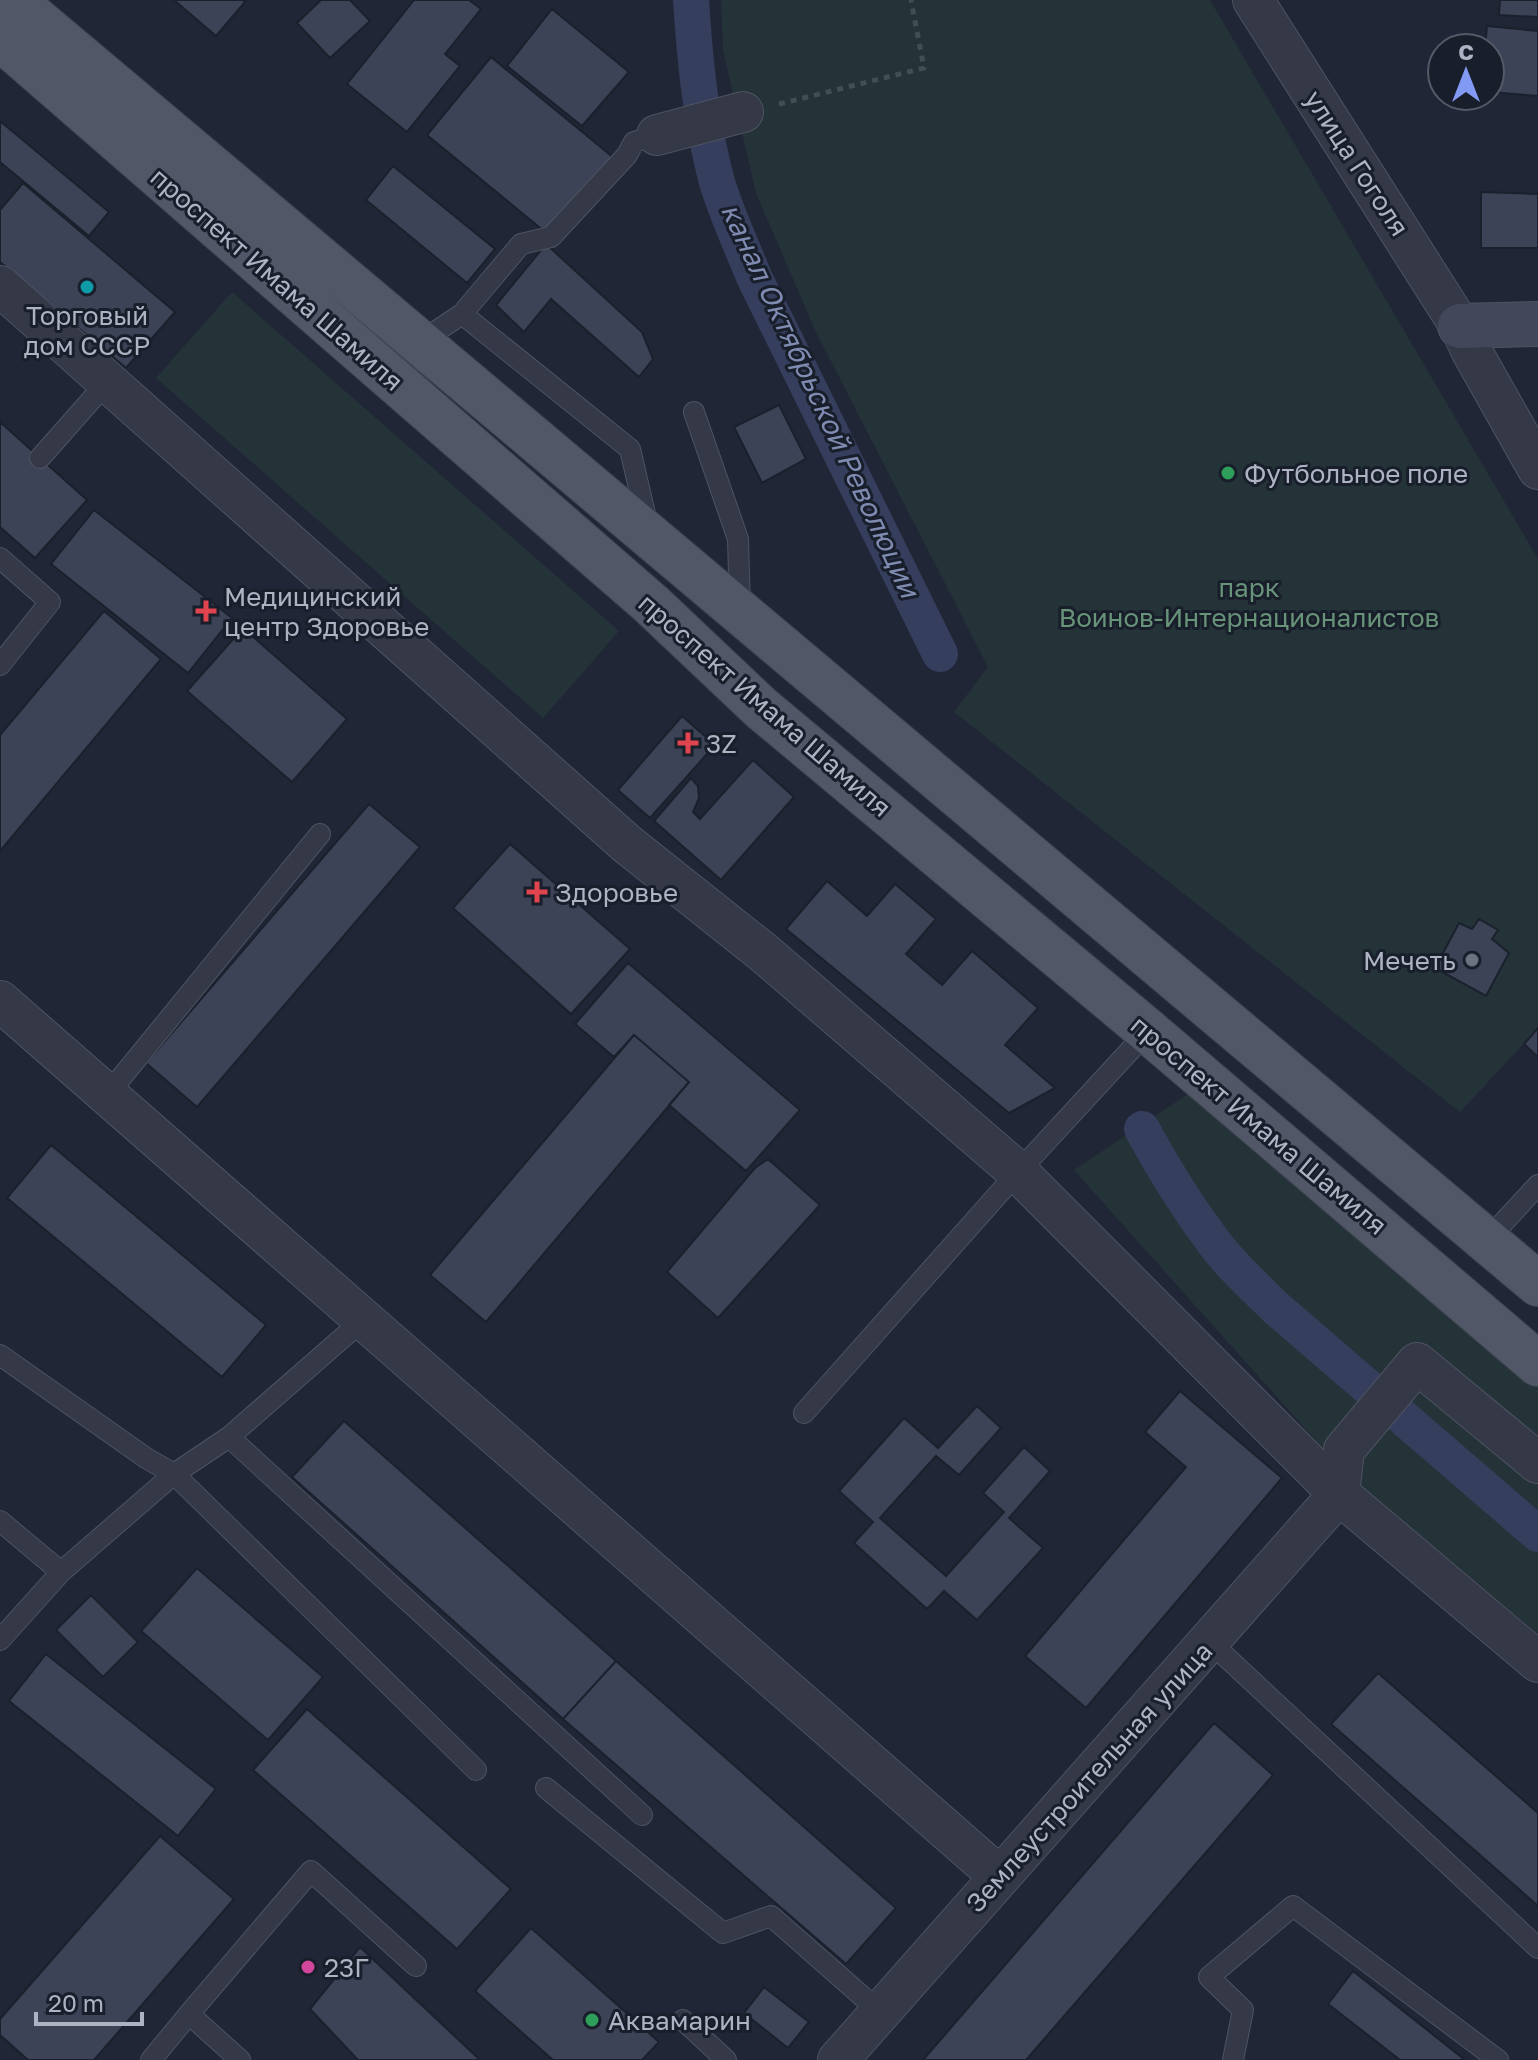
<svg xmlns="http://www.w3.org/2000/svg" width="1538" height="2060" viewBox="0 0 1538 2060" font-family="'Golos Text',sans-serif">
	<rect width="100%" height="100%" fill="#212636"/>
	<!-- green -->
	<path fill="#233338" d="M721 0H1210L1538 559V1028L1460 1112 954 712 988 667 815 330 756 193 723 50Z
		M232 292 619 631 543 718 156 378Z
		M1191 1092 1538 1387V1634L1343 1471 1074 1170Z"/>
	<g fill="none" stroke-linecap="round" stroke-linejoin="round">
		<!-- canal -->
		<path stroke="#353e5d" stroke-width="36" d="M691 0C695 61 701 123 717 182 727 215 742 247 755 279L940 654
			M1142 1129C1163 1168 1186 1205 1212 1240 1230 1265 1254 1286 1276 1308L1538 1534"/>
	</g>
	<!-- building -->
	<path fill="#3d4357" stroke="#1b202d" stroke-width="2" d="M174 0H243L245 2 216 36Z
		M321 0H350L370 21 330 58 297 23Z
		M414 0H469L481 9 445 54 460 66 407 132 347 84Z
		M1500 0H1538V17L1499 15Z
		M552 9 629 72 582 126 507 66Z
		M1487 26 1538 31V96L1490 92V48H1485Z
		M491 57 614 158 550 236 427 135Z
		M0 121 109 212 89 236 0 162Z
		M393 166 495 249 467 283 366 200Z
		M23 183 175 312 126 368 0 262V210Z
		M1481 192 1538 194V248H1481Z
		M546 244 642 332 653 359 639 377 551 299 524 332 496 305Z
		M779 405 806 459 762 483 734 427Z
		M0 422 87 500 35 558 0 527Z
		M94 510 232 618 188 673 51 564Z
		M104 611 161 659 0 851V735Z
		M243 628 347 719 292 782 187 691Z
		M682 716 715 745 650 818 618 790Z
		M753 760 794 797 721 880 654 821 691 778 698 786 699 798 693 812 700 819Z
		M369 804 420 847 197 1107 146 1063Z
		M510 844 630 949 571 1014 453 908Z
		M827 881 867 916 895 884 936 919 906 954 942 985 972 951 1038 1008 1005 1045 1055 1088 1009 1113 786 929Z
		M1479 919 1498 930 1492 939 1509 953 1486 996 1435 968 1459 923 1472 929Z
		M628 963 800 1110 746 1171 669 1105 689 1082 634 1035 614 1057 575 1024Z
		M1538 1028V1057L1524 1044Z
		M634 1035 689 1082 486 1322 430 1275Z
		M51 1145 266 1325 222 1377 7 1198Z
		M768 1159 820 1205 718 1318 667 1272 755 1168Z
		M1180 1391 1282 1478 1086 1708 1025 1656 1186 1467 1145 1432Z
		M977 1406 1001 1428 959 1475 936 1456 880 1518 946 1576 1004 1512 983 1493 1024 1447 1050 1471 1009 1518 1043 1548 977 1620 944 1591 927 1609 854 1543 873 1522 839 1491 904 1418 938 1448Z
		M344 1421 616 1661 563 1719 292 1477Z
		M197 1568 323 1677 268 1740 141 1631Z
		M91 1595 138 1642 103 1677 56 1630Z
		M46 1654 216 1789 178 1836 9 1701Z
		M616 1661 896 1908 846 1964 563 1719Z
		M1378 1673 1538 1813V1906L1331 1724Z
		M307 1709 511 1889 457 1949 253 1770Z
		M1214 1723 1273 1775 1026 2060H923Z
		M160 1836 234 1899 94 2060H28L0 2035V2019Z
		M531 1928 659 2042 642 2060H553L475 1991Z
		M360 1947 480 2060H358L310 2009Z
		M1353 1971 1465 2060H1400L1328 2004Z
		M764 1987 809 2022 788 2048 744 2013Z"/>
	<g fill="none" stroke-linecap="round" stroke-linejoin="round">
		<!-- lane casing -->
		<g stroke="#4e5362" stroke-width="22">
			<path id="lane" d="M462 314 521 244 551 237 627 155 634 142 657 135
				M420 342 462 314 630 449 648 527
				M694 412 738 539 740 608
				M40 458 108 381
				M0 558 50 602 0 665
				M107 1095 320 834
				M1488 1239 1538 1185
				M0 1355 146 1458 174 1474 476 1770
				M804 1413 1018 1172 1148 1031
				M229 1437 642 1815
				M0 1521 61 1572
				M0 1640 61 1572 174 1474 229 1437 363 1320
				M1209 1641 1538 1948
				M546 1788 723 1933 771 1916 880 2012
				M683 2020 726 2060
				M151 2060 189 2014
				M240 2060 189 2014 311 1871 416 1966
				M1233 2060 1243 2010 1209 1977 1293 1906 1498 2060"/>
		</g>
		<!-- street casing -->
		<g stroke="#4e5362" stroke-width="42">
			<path id="street" d="M1253 0 1460 326 1472 352 1538 469
				M657 135 743 112
				M0 286 627 844 764 953 1018 1172 1339 1494 1538 1662
				M0 1001 999 1876
				M838 2060 1339 1494 1344 1450 1417 1363 1538 1463"/>
		</g>
		<!-- secondary casing -->
		<g stroke="#4e5362" stroke-width="46">
			<path id="secondary" d="M1460 326 1538 324"/>
		</g>
		<!-- primary casing -->
		<g stroke="#3d4250" stroke-width="46">
			<path id="primary" d="M13 0 1538 1284
				M0 38 651 604 761 708 1148 1031 1538 1364"/>
		</g>
		<!-- path -->
		<path stroke="#404e55" stroke-width="5" stroke-dasharray="6 6" stroke-linecap="butt" d="M779 104 924 68 911 0"/>
		<!-- lane -->
		<use href="#lane" stroke="#343847" stroke-width="20"/>
		<!-- street -->
		<use href="#street" stroke="#343847" stroke-width="40"/>
		<!-- secondary -->
		<use href="#secondary" stroke="#42475a" stroke-width="44"/>
		<!-- primary -->
		<use href="#primary" stroke="#525767" stroke-width="44"/>
	</g>
	<!-- markers -->
	<circle fill="#0f9aa8" stroke="#191e2b" stroke-width="3" cx="87" cy="287" r="8"/>
	<g fill="#2e9e5b" stroke="#191e2b" stroke-width="3">
		<circle cx="1228" cy="473" r="8"/>
		<circle cx="592" cy="2020" r="8"/>
	</g>
	<g fill="#e0444e" stroke="#191e2b" stroke-width="3">
		<path d="M202 599h8v8h8v8h-8v8h-8v-8h-8v-8h8z"/>
		<path d="M684 731h8v8h8v8h-8v8h-8v-8h-8v-8h8z"/>
		<path d="M533 880h8v8h8v8h-8v8h-8v-8h-8v-8h8z"/>
	</g>
	<circle fill="#6b7280" stroke="#191e2b" stroke-width="3" cx="1472" cy="960" r="8"/>
	<circle fill="#d1479c" stroke="#191e2b" stroke-width="3" cx="308" cy="1967" r="8"/>
	<g text-anchor="middle" dominant-baseline="central" stroke-width="6" stroke-linejoin="round" paint-order="stroke">
		<!-- street labels -->
		<g font-size="26" fill="#aeb3c4" stroke="#191e2b">
			<text transform="translate(1357 163) rotate(57)">улица Гоголя</text>
			<text transform="translate(277 279) rotate(41)">проспект Имама Шамиля</text>
			<text transform="translate(765 705) rotate(41)">проспект Имама Шамиля</text>
			<text transform="translate(1259 1125) rotate(40)">проспект Имама Шамиля</text>
			<text transform="translate(1089 1777) rotate(-48)">Землеустроительная улица</text>
		</g>
		<!-- poi labels -->
		<g font-size="26" fill="#aeb3c4" stroke="#191e2b" text-anchor="start">
			<text x="87" y="315" text-anchor="middle">Торговый<tspan x="87" dy="30">дом СССР</tspan></text>
			<text x="1244" y="473">Футбольное поле</text>
			<text x="224" y="596">Медицинский<tspan x="224" dy="30">центр Здоровье</tspan></text>
			<text x="706" y="743">3Z</text>
			<text x="555" y="892">Здоровье</text>
			<text x="1456" y="960" text-anchor="end">Мечеть</text>
			<text x="324" y="1967">23Г</text>
			<text x="608" y="2020">Аквамарин</text>
		</g>
		<!-- park labels -->
		<g font-size="26" fill="#679379" stroke="#191e2b">
			<text x="1249" y="587">парк<tspan x="1249" dy="30">Воинов-Интернационалистов</tspan></text>
		</g>
		<!-- water labels -->
		<g font-size="28" font-style="italic" fill="#7f8bb0" stroke="#191e2b">
			<text transform="translate(821 400) rotate(65)">канал Октябрьской Революции</text>
		</g>
	</g>
	<!-- north arrow -->
	<g transform="translate(1466 72)"><circle r="38" fill="#191e2b" stroke="#555a68" stroke-width="2"/>
	<path d="M0-6L14 30L0 20L-14 30Z" fill="#839af4"/>
	<text y="-12" font-size="22" font-weight="bold" text-anchor="middle" fill="#aeb3c4">С</text>
	</g>
	<!-- scale -->
	<path d="M36 2012v12h106v-12" fill="none" stroke="#aeb3c4" stroke-width="4"/>
	<text x="48" y="2012" font-size="24" fill="#aeb3c4" stroke="#191e2b" stroke-width="6" paint-order="stroke">20 m</text>
</svg>
